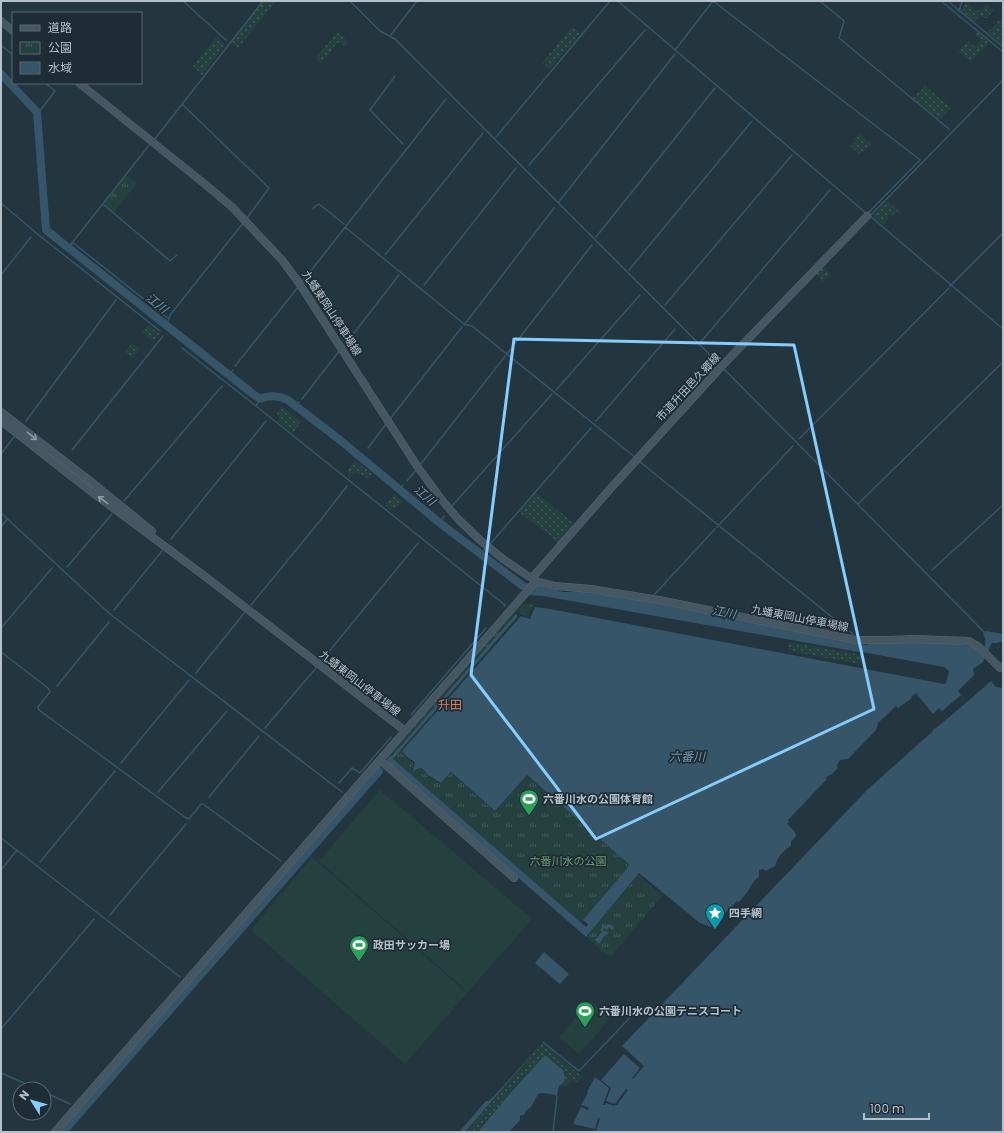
<svg xmlns="http://www.w3.org/2000/svg" width="1004" height="1133" viewBox="0 0 1004 1133" font-family="Poppins,'Noto Sans JP',sans-serif">
	<defs>
		<pattern id="grass-dots" width="8" height="8" patternUnits="userSpaceOnUse"><rect width="8" height="8" fill="#25413f"/><path d="M2 2h.1M6 6h.1" fill="none" stroke="#425b59" stroke-width="1.8" stroke-linecap="round"/></pattern>
		<pattern id="park-tufts" width="24" height="20" patternUnits="userSpaceOnUse"><rect width="24" height="20" fill="#25413f"/><path d="M3 7l-1-3M5 7V3M7 7l1-3M15 17l-1-3M17 17v-4M19 17l1-3" fill="none" stroke="#425b59"/></pattern>
	</defs>
	<rect width="100%" height="100%" fill="#233640"/>
	<!-- grass -->
	<path fill="url(#grass-dots)" d="M264 1H276L238 48 231 42Z
		M965 1 977 11 987 5 994 10 987 18H984L980 15 975 22 962 11Z
		M1000 19 1003 21V45L987 32 992 29Z
		M572 27 580 34 550 69 542 63Z
		M338 32 345 38V41L347 44 345 47 338 42 321 63 315 58Z
		M977 32 990 43 970 62 958 51 968 41 975 47 981 40 975 35Z
		M217 36 225 45 202 75 193 66Z
		M925 86 951 108 940 120 913 98Z
		M859 134 872 144 865 150 859 154 850 146 856 141 854 139Z
		M888 201 901 213 900 214 896 212 892 216 890 215 883 225 874 217 875 214Z
		M824 266 831 274 823 282 816 274Z
		M148 325 160 334 154 342 142 333Z
		M132 343 140 349 133 358 125 352Z
		M282 406 301 422 293 433 278 421 279 417 277 413Z
		M355 461 373 474 370 478H367L361 474 354 473 350 478 348 477 349 473 347 471Z
		M536 493 575 524 559 543 519 512Z
		M394 494 403 501 396 508 394 507 391 510 385 505Z
		M789 642 861 655 860 664 788 651Z
		M543 1043 582 1077 577 1083 571 1080 566 1086H560C565 1081 566 1077 564 1070L545 1055 512 1090 478 1132H466Z"/>
	<!-- park -->
	<path fill="url(#park-tufts)" d="M126 175 137 183 114 212 104 204Z
		M522 604H530L533 605 528 617 516 611Z
		M513 611 516 614 489 645 491 648 485 655 482 653 432 710 435 712 430 718 427 716 391 757 387 754Z
		M401 750 405 757 413 762 412 770 414 771 421 768 428 776 441 784 451 773 495 812 527 776 630 865 581 922 393 759Z
		M638 875 662 896 612 955H607L586 937Z"/>
	<!-- pitch -->
	<path fill="#25413f" d="M380 790 532 919 468 992 319 861Z
		M312 857 467 993 405 1064 251 930Z
		M590 1001 610 1018 579 1054 559 1037Z"/>
	<!-- water -->
	<path fill="#365568" d="M537 585 563 592H586L634 599 867 645 868 643C905 642 948 639 984 649 985 643 987 639 983 634L986 631 1003 634V641L997 643H992L983 662 973 669 974 675 958 691 967 702 991 681 996 687 1003 688V1132H592L593 1130 596 1131 600 1118H598L595 1129 573 1124 581 1107 588 1110 589 1108 581 1105 588 1093 587 1092 595 1077 609 1088 603 1105H605L606 1103 614 1106 615 1105H617L628 1090 626 1089 615 1104 606 1101 611 1088 601 1080 624 1054 640 1068 632 1078 633 1079 644 1066 622 1046 867 790 933 731 934 728 935 729 948 718 939 708 933 714 916 693 911 697 912 698 898 708 896 706 878 723 876 730 848 759 840 760 837 765 838 768 832 774 826 777 827 779 788 820 789 822 787 824 795 832 796 836 791 841V846C783 850 777 858 775 866L766 871 763 869 759 870V877L754 881 748 891 739 902 737 901 711 927 700 923 639 873 586 937 386 762 389 756 391 757 516 614 518 616 393 759 586 927 588 924 583 920 630 865 527 775 495 811 451 772 441 783 428 775 422 768H419L414 771 413 770 415 762 406 756 402 751 521 616 530 619 535 607 550 609 944 684 946 683 949 671 944 667 862 652 861 650H859V652L543 596 528 595Z
		M610 924 613 926 614 928 612 930 609 927 607 930 604 928 603 931 608 932 609 933 604 936 599 944 595 940 602 932 600 930 604 925 606 926Z
		M544 952 569 974 560 984 535 963Z
		M543 1042 465 1132H459L486 1101H489L497 1093Z
		M545 1055 563 1070 565 1076 564 1082 559 1086 557 1095 542 1093 538 1094 531 1107 527 1110 524 1115 520 1116V1120L509 1132H478L513 1090Z"/>
	<!-- pier -->
	<path fill="#233640" d="M961 695 967 702 948 718 942 711Z"/>
	<g fill="none" stroke-linecap="round" stroke-linejoin="round">
		<!-- stream -->
		<path stroke="#365568" stroke-width="1.5" d="M183 1 226 40
			M350 1 380 31 395 39 720 365
			M618 1 867 214
			M713 1 919 159 920 160 867 214
			M820 1 844 21 839 38 949 129
			M941 1 1003 52
			M948 1 1003 47
			M959 11 962 1
			M390 36 417 1
			M1 45 13 55
			M675 50 713 1
			M395 76 370 110 403 144
			M182 104 269 188 247 218
			M37 115 55 91 45 83
			M496 137 610 1
			M154 140 263 1
			M529 165 645 30
			M1 203 35 232 160 331
			M558 203 675 54
			M103 204 170 261 177 255
			M313 208 319 204 344 224
			M870 216 1003 329
			M870 216 1003 80
			M345 227 464 324 472 326 636 458
			M596 237 715 88
			M72 242 169 319 166 325
			M68 248 150 144
			M385 255 483 133
			M629 270 752 121
			M1 275 31 237
			M302 282 446 99
			M424 285 516 168
			M950 286 1003 233
			M665 305 792 155
			M169 319 170 315 244 222
			M464 325 554 208
			M699 344 830 190
			M344 346 399 275
			M182 348 256 406
			M235 366 299 286
			M723 368 986 634
			M228 375 233 370
			M556 390 640 295
			M260 399 256 406 505 605 504 606
			M302 399 340 350
			M296 406 299 402
			M686 410 720 373
			M390 419 462 327
			M26 421 116 300
			M596 421 675 329
			M799 439 949 288
			M368 448 386 424
			M72 450 163 336
			M1 454 14 437
			M361 457 363 454
			M639 461 853 634
			M420 465 592 245
			M407 481 416 470
			M400 490 403 485
			M124 501 222 386
			M858 504 1003 362
			M452 506 552 394
			M1 513 110 614 342 792
			M439 523 444 516
			M1 527 7 519
			M717 527 793 446
			M171 539 266 421
			M491 543 591 428
			M481 554 485 549
			M67 567 112 514
			M932 570 1003 505
			M653 596 715 529
			M251 605 323 517 347 486
			M114 610 162 551
			M1 628 52 568
			M1 652 48 688 50 692 38 707 39 710 186 818 189 819 201 804H203L281 861
			M322 660 418 543
			M196 673 245 612
			M57 686 109 622
			M411 715 486 628
			M265 728 316 668
			M121 763 189 680
			M339 783 352 768 360 773 391 737
			M158 792 227 711
			M209 797 259 736
			M351 799 353 801
			M1 838 180 977
			M40 862 115 771
			M291 868 293 870
			M1 870 17 850
			M110 915 186 824
			M189 984 191 986
			M1 1029 94 919
			M543 1042 579 1071 640 1007
			M1 1073 37 1089
			M44 1092 70 1104
			M81 1109H83
			M553 1132 557 1097 556 1094"/>
		<!-- river -->
		<path stroke="#365568" stroke-width="8" d="M1 74 37 112 46 230 253 394 260 399C270 394 279 396 288 400L340 440 441 524 523 586 535 591
			M63 1132 379 771"/>
		<!-- secondary casing -->
		<g stroke="#56646e" stroke-width="8">
			<path id="secondary" d="M1 21 13 31
				M79 83 206 185 232 207 282 260 299 283 417 466 442 500 458 519 480 540 503 559 525 574 536 581 555 586 591 589 659 600 856 640H889L914 639 969 641 979 647 1000 668 1003 666
				M1 412 94 484 152 531
				M1 421 93 493 202 574 404 730
				M532 578 611 488 719 369 867 216
				M380 760 514 878
				M55 1132 536 581"/>
		</g>
		<!-- secondary -->
		<use href="#secondary" stroke="#455763" stroke-width="7"/>
	</g>
	<!-- one-way arrows -->
	<defs><path id="oneway-shaft" d="M-6 0H5M1.5-3L5.5 0L1.5 3" fill="none" stroke-width="1.6" stroke-linecap="round" stroke-linejoin="round"/></defs>
	<g stroke="#8d9ca7">
		<use href="#oneway-shaft" transform="translate(32 436) rotate(39)"/>
		<use href="#oneway-shaft" transform="translate(103 500) rotate(-143)"/>
	</g>
	<!-- marked area -->
	<path fill="none" stroke="#86cdfd" stroke-width="3" stroke-linejoin="round" d="M514 339 794 345 874 709 596 839 471 675Z"/>
	<!-- icons -->
	<defs>
		<g id="stadium-pin" transform="scale(1)"><path d="M0 17L-7.5 6A9.5 9.5 0 1 1 7.5 6Z" fill="#2e9e5b" stroke="#1d2c35"/><path d="M0-5a6.5 5 0 1 0 0 10a6.5 5 0 1 0 0-10ZM-3.5-1.8h7v3.6h-7Z" fill="#fff"/></g>
		<g id="sight-pin" transform="scale(1)"><path d="M0 17L-7.5 6A9.5 9.5 0 1 1 7.5 6Z" fill="#0f9aa8" stroke="#1d2c35"/><path d="M0-6L1.8-2.2L6-1.7L2.9 1.2L3.7 5.4L0 3.3L-3.7 5.4L-2.9 1.2L-6-1.7L-1.8-2.2Z" fill="#fff"/></g>
	</defs>
	<g fill-rule="evenodd">
		<use href="#stadium-pin" x="529" y="799"/>
		<use href="#sight-pin" x="715" y="913"/>
		<use href="#stadium-pin" x="359" y="945"/>
		<use href="#stadium-pin" x="585" y="1011"/>
	</g>
	<g text-anchor="middle" dominant-baseline="central" stroke-width="3.5" stroke-linejoin="round" paint-order="stroke">
		<!-- street labels -->
		<g font-size="11" fill="#b4c1cb" stroke="#1d2c35">
			<text transform="translate(332 313) rotate(57)">九蟠東岡山停車場線</text>
			<text transform="translate(688 387) rotate(-47)">市道升田邑久郷線</text>
			<text transform="translate(800 618) rotate(11)">九蟠東岡山停車場線</text>
			<text transform="translate(360 683) rotate(38)">九蟠東岡山停車場線</text>
		</g>
		<!-- poi labels -->
		<g font-size="11" font-weight="bold" fill="#b4c1cb" stroke="#1d2c35" text-anchor="start">
			<text x="543" y="799">六番川水の公園体育館</text>
			<text x="729" y="913">四手網</text>
			<text x="373" y="945">政田サッカー場</text>
			<text x="599" y="1011">六番川水の公園テニスコート</text>
		</g>
		<!-- park labels -->
		<g font-size="11" fill="#6a9d6b" stroke="#1d2c35">
			<text x="568" y="861">六番川水の公園</text>
		</g>
		<!-- water labels -->
		<g font-size="12" font-style="italic" fill="#7299af" stroke="#1d2c35">
			<text transform="translate(157 303) rotate(39)">江川</text>
			<text transform="translate(425 495) rotate(40)">江川</text>
			<text transform="translate(724 612) rotate(10)">江川</text>
			<text x="687" y="756">六番川</text>
		</g>
		<!-- neighbourhood labels -->
		<g font-size="12" fill="#db7b5f" stroke="#1d2c35">
			<text x="450" y="704">升田</text>
		</g>
	</g>
	<!-- border -->
	<rect width="1004" height="1133" fill="none" stroke="#b4c1cb" stroke-width="4"/>
	<!-- legend -->
	<rect x="12" y="12" width="130" height="72" fill="#1d2c35" stroke="#596871"/>
	<rect x="20" y="25" width="20" height="6" fill="#455763" stroke="#596871"/>
	<text x="48" y="32" font-size="12" fill="#b4c1cb">道路</text>
	<rect x="20" y="42" width="20" height="12" fill="url(#park-tufts)" stroke="#596871"/>
	<text x="48" y="52" font-size="12" fill="#b4c1cb">公園</text>
	<rect x="20" y="62" width="20" height="12" fill="#365568" stroke="#596871"/>
	<text x="48" y="72" font-size="12" fill="#b4c1cb">水域</text>
	<!-- north arrow -->
	<g transform="translate(32 1101) rotate(307)"><circle r="19" fill="#1d2c35" stroke="#596871"/>
	<path d="M0-3L7 15L0 10L-7 15Z" fill="#86cdfd"/>
	<text y="-6" font-size="11" font-weight="bold" text-anchor="middle" fill="#b4c1cb">N</text>
	</g>
	<!-- scale -->
	<path d="M864 1113v6h65v-6" fill="none" stroke="#b4c1cb" stroke-width="2"/>
	<text x="870" y="1113" font-size="12" fill="#b4c1cb" stroke="#1d2c35" stroke-width="3" paint-order="stroke">100 m</text>
</svg>
